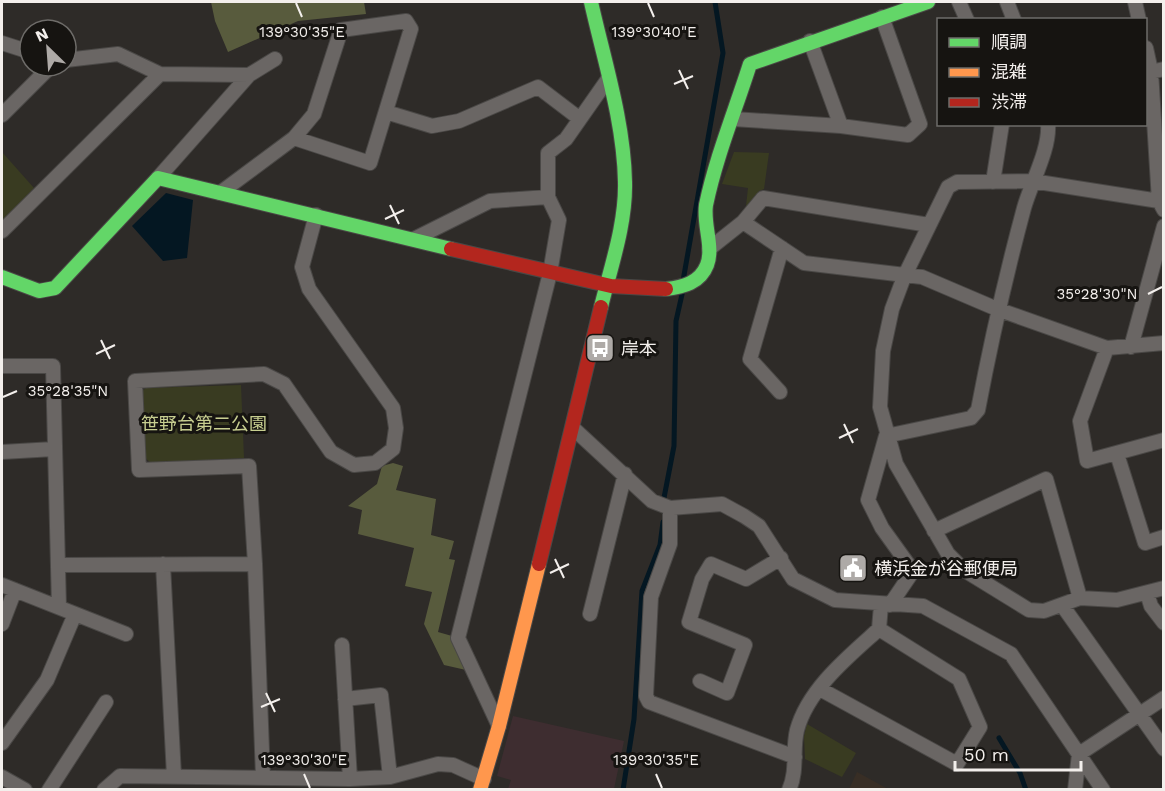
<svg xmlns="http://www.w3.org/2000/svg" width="1165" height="791" viewBox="0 0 1165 791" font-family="'Work Sans','Noto Sans JP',sans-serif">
	<rect width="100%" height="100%" fill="#2e2b28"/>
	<!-- commercial -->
	<path fill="#3e2d30" d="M513 716 624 741 614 789H508L511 780 497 776Z"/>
	<!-- built -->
	<path fill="#382e25" d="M857 772 888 789H849Z"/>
	<!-- green -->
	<path fill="#393b21" d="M2 152 34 188 2 221Z
		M734 152 769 153 764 189 759 191 749 206H746L748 188 722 184Z
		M241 385 244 458 151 463 144 457 142 391 146 388Z
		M807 724 856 753 842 777 805 759 804 736Z"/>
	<!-- forest -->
	<path fill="#585b3d" d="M211 2H364L366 14 298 21 228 52 215 21Z
		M393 463 403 466 396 490 436 499 431 535 454 541 449 559 455 560 438 632 452 636 466 670 444 665 424 624 432 592 405 586 414 548 358 534 362 510 348 506 377 484 382 466Z"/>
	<!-- water -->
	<path fill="#041722" d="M166 193 193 200 187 258 163 261 132 226Z"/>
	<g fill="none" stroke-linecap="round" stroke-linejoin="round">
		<!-- stream -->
		<path stroke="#041722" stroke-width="5" d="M683 281 723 53 715 2
			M663 503 674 446 676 321 683 290
			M999 738 1020 773 1026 790
			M623 790 634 719 642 591 660 545 663 522"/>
		<!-- street casing -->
		<g stroke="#4a4846" stroke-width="16">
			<path id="street" d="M959 2 967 20
				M1007 2 1014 20
				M1135 2 1139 20
				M810 41 841 126
				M2 43 30 52
				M1146 48 1151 71 1159 201 1164 210
				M66 60 118 54 160 74 249 75 275 59
				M1146 73 1164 69
				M386 112 432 126 459 121 538 87 580 119
				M2 115 51 66
				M733 119 841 126 908 135 920 124 882 17
				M158 178 249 75
				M993 182 1002 124
				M220 193 294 138 314 114 341 30 406 21 411 29 370 163 294 138
				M1159 201 1032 181 957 182 948 187 904 277 892 309 883 351 880 407 896 464 948 554 964 570 1029 610 1044 611 1080 598 1117 600 1164 588
				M743 222 804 263 922 277 997 309 1107 348 1164 343
				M2 231 160 74
				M414 239 490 201 548 197
				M709 249 743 222 763 198 929 225
				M1131 347 1164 226
				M1107 348 1080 421 1087 461 1164 440
				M2 366H53L59 607
				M780 392 750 359 782 248
				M574 429 652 501 670 508 722 504 744 516 759 526 793 579 835 600 923 606 1011 654 1103 790
				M886 436 971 418 978 410C991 341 1006 275 1024 208 1031 183 1050 149 1048 124
				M886 436 868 500 882 528 913 571 890 605
				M2 452 54 449
				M1117 454 1145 543 1164 537
				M670 508V544L651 597 646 696 649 702 795 757
				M934 531 1046 479 1080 598
				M163 564 174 776
				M59 565 255 564
				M2 585 126 634
				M1147 593 1151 606 1164 623
				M1062 605 1164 749
				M590 614 625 474
				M2 624 15 590
				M342 645 350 779
				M700 681 727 693 745 645 689 622 702 579 711 564 746 579 781 558
				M820 689 957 764 980 727 959 679 879 629
				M345 699 381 695 390 777
				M499 726 458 638 550 273 559 220 548 197V153L566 139 608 79
				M2 743 47 680 75 614
				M2 777 25 790
				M263 777 255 564 249 466 139 470 135 381 264 374 284 384 331 452 354 465 375 463 393 449 396 428 393 408 309 289 302 267 316 215
				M49 790 106 702
				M104 790 120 776 350 779 390 777 438 764 453 765 484 779
				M789 790C798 770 792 750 797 730 808 689 849 656 879 629L881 605
				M1075 790 1079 754 1164 698"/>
		</g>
		<!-- fast casing -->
		<g stroke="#4a4846" stroke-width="16">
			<path id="fast" d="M591 2C604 60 624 122 625 182 626 224 611 266 601 307
				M2 277 39 291 55 288 158 178 451 249
				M666 289C683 287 700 283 707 265 714 247 703 225 706 205 716 157 735 111 750 64L928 2"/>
		</g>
		<!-- slow casing -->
		<g stroke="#4a4846" stroke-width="16">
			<path id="slow" d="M480 790 499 726 539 564"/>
		</g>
		<!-- jam casing -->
		<g stroke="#4a4846" stroke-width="16">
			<path id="jam" d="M451 249 611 286 666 289
				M539 564 601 307"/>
		</g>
		<!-- street -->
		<use href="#street" stroke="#6a6664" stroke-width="14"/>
		<!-- fast -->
		<use href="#fast" stroke="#63d668" stroke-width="14"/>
		<!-- slow -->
		<use href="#slow" stroke="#ff974d" stroke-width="14"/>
		<!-- jam -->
		<use href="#jam" stroke="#b3261e" stroke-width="14"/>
	</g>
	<!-- ticks -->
	<path fill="none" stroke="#f3efec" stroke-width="2" d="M296 3 302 17M648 3 654 17M679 70 688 89M674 84 693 76M390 205 399 224M385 219 404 210M1148 294 1162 287M101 340 110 359M96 354 115 345M3 397 17 391M844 424 853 443M839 438 858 429M555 559 564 578M550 573 569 564M266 693 275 712M261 707 280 699M304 774 310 788M656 774 662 788"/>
	<!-- icons -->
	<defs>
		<g id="bus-square" transform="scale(1.5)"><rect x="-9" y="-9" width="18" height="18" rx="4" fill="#aeaaa7" stroke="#161411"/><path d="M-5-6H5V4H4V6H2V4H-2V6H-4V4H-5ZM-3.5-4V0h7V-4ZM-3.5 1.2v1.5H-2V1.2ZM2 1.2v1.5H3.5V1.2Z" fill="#fff"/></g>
		<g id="civic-square" transform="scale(1.5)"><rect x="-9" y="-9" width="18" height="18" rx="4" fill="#aeaaa7" stroke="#161411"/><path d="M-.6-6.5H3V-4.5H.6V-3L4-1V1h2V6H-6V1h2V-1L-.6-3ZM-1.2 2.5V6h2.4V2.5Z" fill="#fff"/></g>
	</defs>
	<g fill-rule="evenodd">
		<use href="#bus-square" x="600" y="348"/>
		<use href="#civic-square" x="853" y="568"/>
	</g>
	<g text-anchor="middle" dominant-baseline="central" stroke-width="6" stroke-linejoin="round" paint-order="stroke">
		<!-- poi labels -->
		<g font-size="18" fill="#f3efec" stroke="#161411" text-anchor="start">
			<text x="621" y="348">岸本</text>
			<text x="874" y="568">横浜金が谷郵便局</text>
		</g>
		<!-- park labels -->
		<g font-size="18" fill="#c7ce90" stroke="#161411">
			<text x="204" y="423">笹野台第二公園</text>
		</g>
	</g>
	<g font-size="15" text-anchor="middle" fill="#f3efec" stroke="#161411" stroke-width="6" stroke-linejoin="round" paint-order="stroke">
		<text x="302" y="37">139°30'35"E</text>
		<text x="654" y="37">139°30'40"E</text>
		<text x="1097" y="299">35°28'30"N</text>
		<text x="68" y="396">35°28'35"N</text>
		<text x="304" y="765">139°30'30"E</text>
		<text x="656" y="765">139°30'35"E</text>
	</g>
	<!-- border -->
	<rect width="1165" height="791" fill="none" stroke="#f3efec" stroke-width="6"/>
	<!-- legend -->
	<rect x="937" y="18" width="210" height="108" fill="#161411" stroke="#6e6c69" stroke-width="1.5"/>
	<rect x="949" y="38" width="30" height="9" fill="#63d668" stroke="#6e6c69" stroke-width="1.5"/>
	<text x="991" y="48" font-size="18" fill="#f3efec">順調</text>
	<rect x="949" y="68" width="30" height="9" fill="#ff974d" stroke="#6e6c69" stroke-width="1.5"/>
	<text x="991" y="78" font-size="18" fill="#f3efec">混雑</text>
	<rect x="949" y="98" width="30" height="9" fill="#b3261e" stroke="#6e6c69" stroke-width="1.5"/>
	<text x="991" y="108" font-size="18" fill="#f3efec">渋滞</text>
	<!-- north arrow -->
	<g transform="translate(48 48) rotate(335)"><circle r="28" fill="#161411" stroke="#6e6c69" stroke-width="1.5"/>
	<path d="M0-4.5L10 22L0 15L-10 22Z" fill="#aeaaa7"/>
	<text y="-9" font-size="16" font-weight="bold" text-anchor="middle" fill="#f3efec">N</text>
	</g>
	<!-- scale -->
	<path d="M955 761v9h126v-9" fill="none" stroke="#f3efec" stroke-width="3"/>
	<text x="964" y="761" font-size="18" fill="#f3efec" stroke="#161411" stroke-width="4.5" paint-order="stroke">50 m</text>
</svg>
